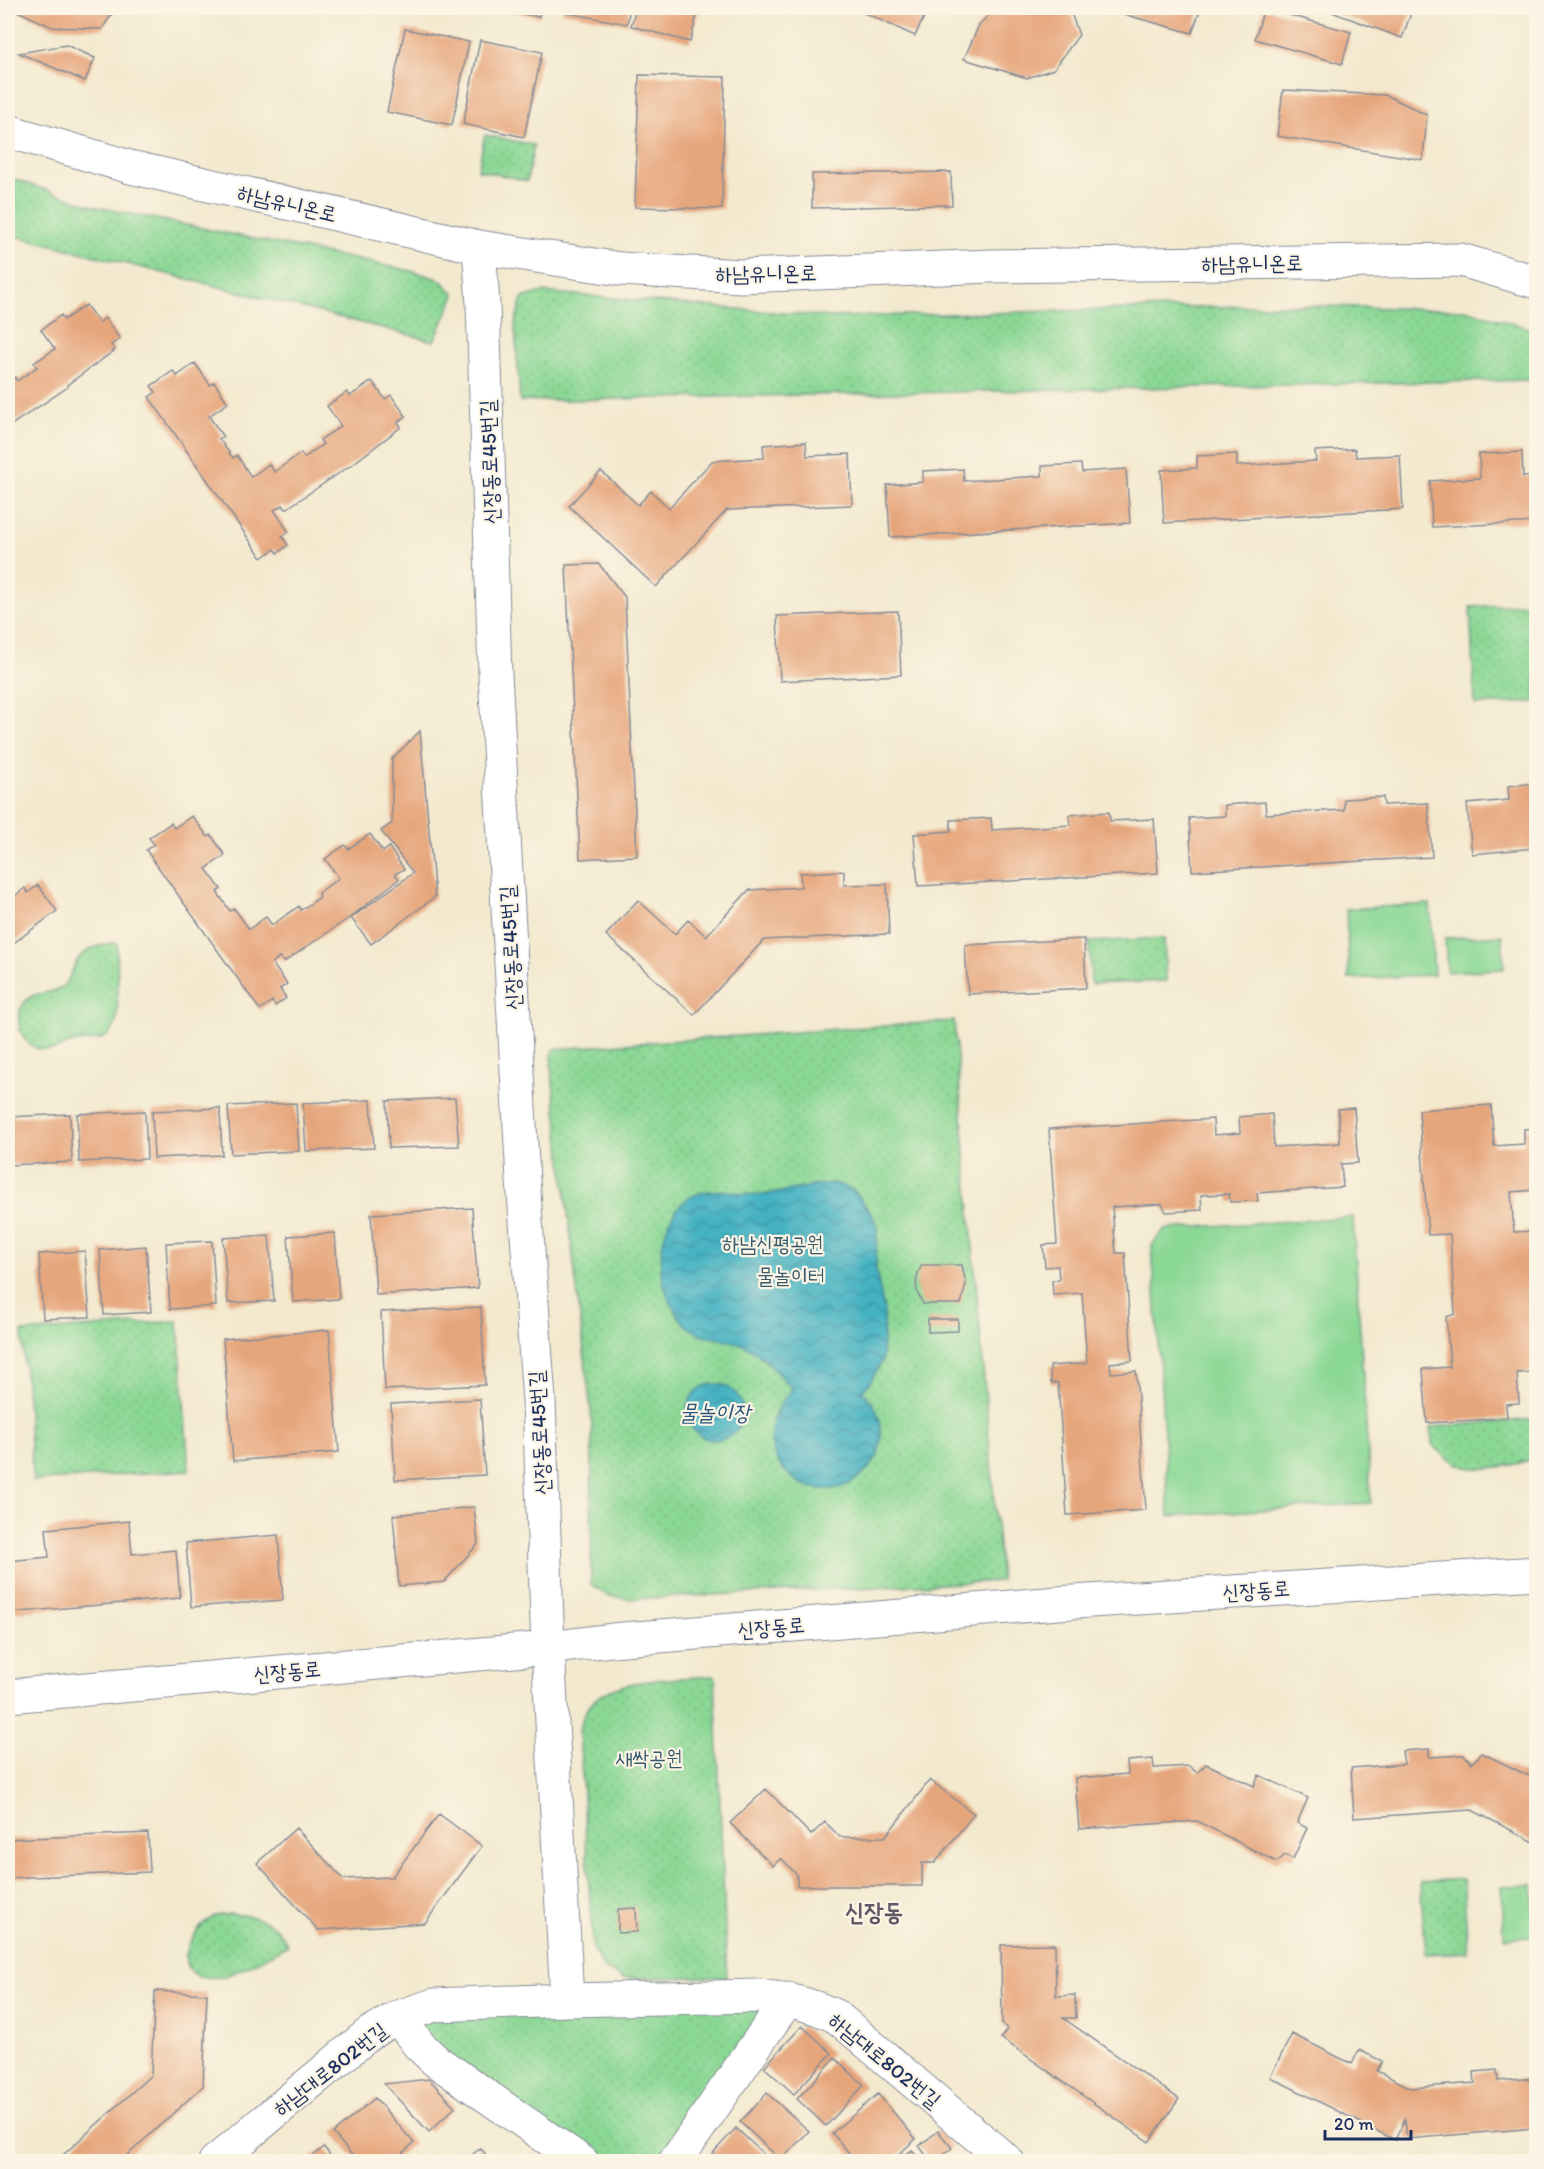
<svg xmlns="http://www.w3.org/2000/svg" width="1544" height="2169" viewBox="0 0 1544 2169" font-family="Itim,'Poor Story',sans-serif">
	<defs>
		<pattern id="grass-dots" width="8" height="8" patternUnits="userSpaceOnUse" patternTransform="scale(1.5)"><rect width="8" height="8" fill="#8bd895"/><path d="M2 2h.1M6 6h.1" fill="none" stroke="#77ba83" stroke-width="1.8" stroke-linecap="round"/></pattern>
		<pattern id="water-waves" width="16" height="10" patternUnits="userSpaceOnUse" patternTransform="scale(1.5)"><rect width="16" height="10" fill="#45b2c2"/><path d="M0 5q4-4 8 0t8 0" fill="none" stroke="#3991a1"/></pattern>
	</defs>
	<rect width="100%" height="100%" fill="#fcf5e5"/>
	<filter id="ink" filterUnits="userSpaceOnUse"><feTurbulence type="fractalNoise" baseFrequency=".0167" numOctaves="2"/><feDisplacementMap in="SourceGraphic" scale="12" xChannelSelector="R" yChannelSelector="G"/><feConvolveMatrix kernelMatrix="1 2 1 2 8 2 1 2 1" color-interpolation-filters="sRGB"/></filter>
	<filter id="wash" filterUnits="userSpaceOnUse"><feTurbulence type="fractalNoise" baseFrequency=".008" numOctaves="4" result="noise"/><feDisplacementMap in="SourceGraphic" scale="24" xChannelSelector="R" yChannelSelector="G"/><feGaussianBlur stdDeviation="1.35" result="paint"/><feColorMatrix in="noise" values="0 0 0 0 0 0 0 0 0 0 0 0 0 0 0 0 0 1.4 0 .05"/><feComposite in="paint" operator="in"/></filter>
	<g filter="url(#wash)">
		<rect width="100%" height="100%" fill="#f3e9cf"/>
		<!-- grass -->
		<path fill="url(#grass-dots)" stroke="#53847a" stroke-width="1.5" d="M485 135 534 145 527 181 478 170Z
			M8 177 93 206 412 271 441 280 455 295 434 341 8 234Z
			M542 292 831 317 1288 305 1466 310 1536 330V380L520 401 515 324 522 298Z
			M1536 603V702L1475 705 1470 607Z
			M1164 938 1166 981 1091 984 1089 942Z
			M117 943C117 958 120 1015 115 1025 106 1045 89 1039 72 1043 65 1045 58 1050 51 1050 25 1053 10 1024 24 1003 34 989 53 996 64 985 71 978 72 968 77 961 86 947 102 944 117 943Z
			M954 1021 1001 1581 631 1599 608 1596 591 1584 592 1420 551 1067 553 1049Z
			M178 1321 189 1470 33 1481 22 1332Z
			M1536 1419V1457C1522 1465 1479 1472 1463 1466 1451 1462 1441 1453 1432 1444L1431 1427Z
			M715 1676 727 1977 623 1978 604 1969 593 1949 579 1731C581 1724 583 1715 587 1709 605 1676 681 1679 715 1676Z
			M1463 1879 1468 1952 1426 1954 1420 1882Z
			M230 1914C255 1915 276 1921 288 1945 275 1952 232 1976 220 1977 212 1978 195 1978 189 1970 178 1953 199 1922 216 1916 220 1915 225 1915 230 1914Z
			M788 1999 675 2162 582 2161 398 2017Z"/>
		<!-- garden -->
		<path fill="#8bd895" stroke="#53847a" stroke-width="1.5" d="M1430 904 1434 975 1349 979 1346 909Z
			M1502 935 1504 969 1447 972 1445 938Z
			M1353 1217 1371 1503 1169 1516 1152 1245 1165 1229Z
			M1533 1885 1534 1937 1504 1938 1502 1886Z"/>
		<!-- water -->
		<path fill="url(#water-waves)" stroke="#307090" stroke-width="1.5" d="M833 1183 853 1190 870 1212 877 1225 876 1269 884 1311 882 1361 869 1384 862 1391C878 1406 884 1424 880 1446 878 1457 872 1466 864 1473 812 1522 732 1449 793 1389 776 1374 767 1357 746 1346 727 1336 704 1341 687 1326 671 1311 660 1281 661 1260 664 1216 681 1186 730 1191 739 1192 748 1196 757 1195 782 1194 807 1185 833 1183Z
			M687 1412a28 28 0 1 1 56 0a28 28 0 1 1-56 0Z"/>
		<g id="blocks">
			<!-- building -->
			<path fill="#e6a67c" d="M15 8H116L102 29 52 27 13 9Z
				M563 8H630L627 24 562 12Z
				M636 8H699L690 42 631 26Z
				M854 8H912L925 15 915 36Z
				M995 8H1064L1071 13 1079 35 1054 69 1027 78 964 59 979 25Z
				M1106 8H1201L1192 33 1108 10Z
				M1264 8 1351 32 1342 64 1255 39Z
				M1321 8H1413L1402 38Z
				M496 9V8H541L539 17Z
				M405 29 469 42 452 125 387 112Z
				M480 40 542 52 524 137 463 124Z
				M66 45 95 58 85 81 19 53Z
				M639 75 725 77 722 209 635 207Z
				M1283 90 1386 95 1427 115 1423 160 1277 136Z
				M951 172 952 205 812 208V174Z
				M86 305 99 323 105 318 120 339 111 345 115 350 67 385 68 387 8 427V382L15 377 17 381 37 367 34 363 55 349 41 330 61 315 64 320Z
				M195 363 210 385 214 382 228 403 209 416 223 437 219 439 233 458 237 455 251 477 269 464 274 472 301 453 304 458 323 444 320 440 341 426 327 406 347 392 350 396 372 381 385 399 391 395 406 416 398 422 401 427 354 463 286 509 283 505 274 510 289 532 282 536 288 545 278 553 275 549 262 558 149 397 156 392 151 386 173 371 177 376Z
				M806 442 807 456 850 454 852 505 727 510 656 587 569 506 601 471 638 505 651 491 669 508 712 461 764 458 763 445Z
				M1355 449 1356 457 1400 455 1403 509 1164 523 1161 470 1197 468V456L1237 454V466L1316 461 1315 451Z
				M1522 452 1523 477 1536 476V522L1432 527 1430 481 1480 478 1479 454Z
				M1081 464 1082 472 1126 469 1130 523 890 537 887 485 923 482V471L963 469 964 481 1042 476V466Z
				M599 564 625 597 637 856 580 859 566 565Z
				M898 611 901 675 780 681 777 616Z
				M420 731 435 897 371 944 351 918 413 873 381 831 392 823V759Z
				M1536 783V848L1472 854 1467 804 1509 800 1508 786Z
				M1383 797 1384 805 1428 803 1432 857 1192 871 1189 818 1225 816V805L1265 802 1266 814 1344 810V799Z
				M1109 812 1110 821 1154 819 1158 873 918 886 914 834 951 831V820L991 818 992 830 1070 825 1069 815Z
				M192 816 208 837 211 835 225 855 206 869 221 889 217 892 230 911 234 908 249 929 266 917 272 925 299 906 301 910 320 897 318 893 339 878 325 859 345 845 348 849 370 834 383 852 389 847 404 869 395 874 399 879 352 916 284 962 280 957 272 963 287 984 280 989 286 998 275 1006 272 1001 260 1010 146 850 154 844 149 838 171 823 174 828Z
				M844 871V885L887 884 889 934 764 940 694 1015 606 935 638 900 675 934 688 920 706 936 749 890 801 887 800 873Z
				M38 885 57 911 8 947V901L25 888 28 893Z
				M1084 939 1086 988 968 994 965 945Z
				M455 1098 459 1146 389 1148 387 1101Z
				M371 1100 374 1148 306 1151 303 1103Z
				M296 1103 299 1151 231 1154 228 1106Z
				M1491 1105 1494 1146 1524 1144V1129L1536 1128V1190L1511 1192 1514 1232 1535 1231 1536 1372 1517 1373 1519 1403 1506 1404 1507 1418 1427 1423 1423 1369 1450 1367 1446 1317 1455 1314 1450 1234 1428 1235 1419 1110Z
				M220 1108 222 1155 154 1158 152 1111Z
				M1354 1108 1358 1163 1341 1164 1343 1187 1257 1193 1258 1201 1230 1202 1229 1194 1201 1195 1202 1210 1166 1212 1162 1204 1112 1207 1116 1253H1125L1132 1361 1110 1363 1111 1373 1136 1371 1146 1510 1067 1515 1058 1383H1051L1050 1366 1087 1363 1082 1293 1053 1295 1052 1280H1059L1058 1266 1045 1267 1043 1245 1057 1244 1049 1129 1213 1119 1214 1135 1240 1133 1239 1117 1272 1114 1274 1147 1340 1143 1338 1109Z
				M145 1111 147 1159 79 1162 77 1114Z
				M70 1114 72 1162 8 1165V1117Z
				M472 1208 478 1288 376 1295 371 1214Z
				M335 1233 339 1299 293 1302 288 1236Z
				M269 1235 274 1301 228 1303 223 1238Z
				M212 1241 216 1306 170 1309 166 1243Z
				M146 1246 151 1312 104 1315 100 1250Z
				M85 1251 90 1317 43 1319 39 1254Z
				M922 1265H962L966 1284 961 1304H923L918 1294 916 1284 918 1273Z
				M481 1307 485 1385 385 1390 381 1312Z
				M928 1319H958V1331L928 1332Z
				M329 1330 339 1452 233 1461 223 1339Z
				M480 1399 485 1475 395 1480 391 1404Z
				M474 1507 478 1544 444 1582 399 1586 393 1515Z
				M129 1521 132 1554 176 1550 180 1598 8 1613V1561L49 1557 46 1529Z
				M278 1535 283 1600 191 1607 186 1543Z
				M1429 1749V1757L1464 1755 1472 1763 1482 1753 1529 1776 1534 1765H1536V1843L1472 1810 1354 1818 1351 1768 1404 1764 1402 1751Z
				M1153 1759 1154 1768 1189 1766 1197 1773 1206 1764 1254 1786 1259 1775 1308 1798 1297 1823 1307 1828 1293 1859 1285 1855 1277 1862 1197 1821 1079 1829 1075 1778 1128 1774 1127 1761Z
				M930 1780 974 1814 935 1863H922V1886H797V1875L781 1858 773 1866 730 1823 766 1789 811 1835 825 1822 840 1837H885Z
				M439 1814 482 1846 425 1923 318 1930 257 1863 296 1828 343 1879 392 1877Z
				M148 1833 150 1872 8 1878V1839Z
				M636 1908 637 1932 618 1933V1909Z
				M1055 1944 1056 1996 1075 1995 1076 2018H1063L1179 2099 1149 2142 1001 2038 1007 2029 1002 2023 1001 1945Z
				M155 1991 207 1994 203 2086 120 2162H64L61 2157 151 2075Z
				M802 2026 832 2053 794 2094 764 2067Z
				M1292 2034 1352 2064 1359 2050 1382 2061 1377 2071 1411 2088 1475 2083 1474 2072 1497 2070 1498 2081 1536 2078V2128L1407 2139 1405 2119 1395 2140 1270 2077Z
				M835 2058 864 2085 826 2126 797 2099Z
				M429 2079 455 2107 429 2132 384 2084Z
				M767 2093 809 2131 781 2160 740 2122Z
				M878 2094 916 2139 890 2162H857L832 2133Z
				M375 2098 414 2143 392 2162H358L333 2133Z
				M736 2128 772 2162H713L709 2157Z
				M938 2131 952 2148 935 2162H931L919 2146Z
				M324 2147 335 2162H306Z
				M481 2148 491 2162H462Z
				M912 2150 921 2162H897Z"/>
		</g>
	</g>
	<g filter="url(#ink)">
		<use href="#blocks" fill-opacity="0" stroke="#878c96" stroke-width="1.5"/>
		<g fill="none" stroke-linecap="round" stroke-linejoin="round">
			<!-- minor casing -->
			<g stroke="#878c96" stroke-width="35">
				<path id="minor" d="M479 247 483 304 495 674 523 1180 539 1400 548 1648 567 2000
					M398 2017 419 2045 436 2061 582 2162
					M215 2162 370 2033 398 2017 434 2005 567 2000 758 1996C787 1999 811 2004 837 2017L1008 2162
					M675 2162 788 1999"/>
			</g>
			<!-- major casing -->
			<g stroke="#878c96" stroke-width="35">
				<path id="major" d="M8 131 130 167 479 247 620 269 742 276 992 266 1461 260 1536 282
					M8 1696 548 1648 612 1640 1058 1603 1536 1573"/>
			</g>
			<!-- minor -->
			<use href="#minor" stroke="#fff" stroke-width="33"/>
			<!-- major -->
			<use href="#major" stroke="#fff" stroke-width="33"/>
		</g>
	</g>
	<g text-anchor="middle" dominant-baseline="central" stroke-width="4.5" stroke-linejoin="round" paint-order="stroke">
		<!-- street labels -->
		<g font-size="21" fill="#1b2f5e" stroke="#fcf5e5">
			<text transform="translate(287 203) rotate(13)">하남유니온로</text>
			<text transform="translate(1252 263) rotate(-1)">하남유니온로</text>
			<text transform="translate(766 273) rotate(-1)">하남유니온로</text>
			<text transform="translate(489 462) rotate(-92)">신장동로45번길</text>
			<text transform="translate(510 948) rotate(-93)">신장동로45번길</text>
			<text transform="translate(539 1433) rotate(-93)">신장동로45번길</text>
			<text transform="translate(1256 1590) rotate(-4)">신장동로</text>
			<text transform="translate(771 1627) rotate(-5)">신장동로</text>
			<text transform="translate(287 1671) rotate(-5)">신장동로</text>
			<text transform="translate(885 2060) rotate(39)">하남대로802번길</text>
			<text transform="translate(330 2069) rotate(-38)">하남대로802번길</text>
		</g>
		<!-- park labels -->
		<g font-size="21" fill="#37596c" stroke="#fcf5e5">
			<text x="773" y="1243">하남신평공원</text>
			<text x="791" y="1275">물놀이터</text>
			<text x="649" y="1757">새싹공원</text>
		</g>
		<!-- water labels -->
		<g font-size="22" font-style="italic" fill="#28567c" stroke="#fcf5e5">
			<text x="715" y="1412">물놀이장</text>
		</g>
		<!-- quarter labels -->
		<g font-size="24" font-weight="bold" fill="#625968" stroke="#fcf5e5">
			<text x="874" y="1911">신장동</text>
		</g>
	</g>
	<!-- margin -->
	<rect width="1544" height="2169" fill="none" stroke="#fcf5e5" stroke-width="30"/>
	<!-- scale -->
	<path d="M1325 2130v9h86v-9" fill="none" stroke="#1b2f5e" stroke-width="3"/>
	<text x="1334" y="2130" font-size="18" fill="#1b2f5e" stroke="#fcf5e5" stroke-width="4.5" paint-order="stroke">20 m</text>
</svg>
